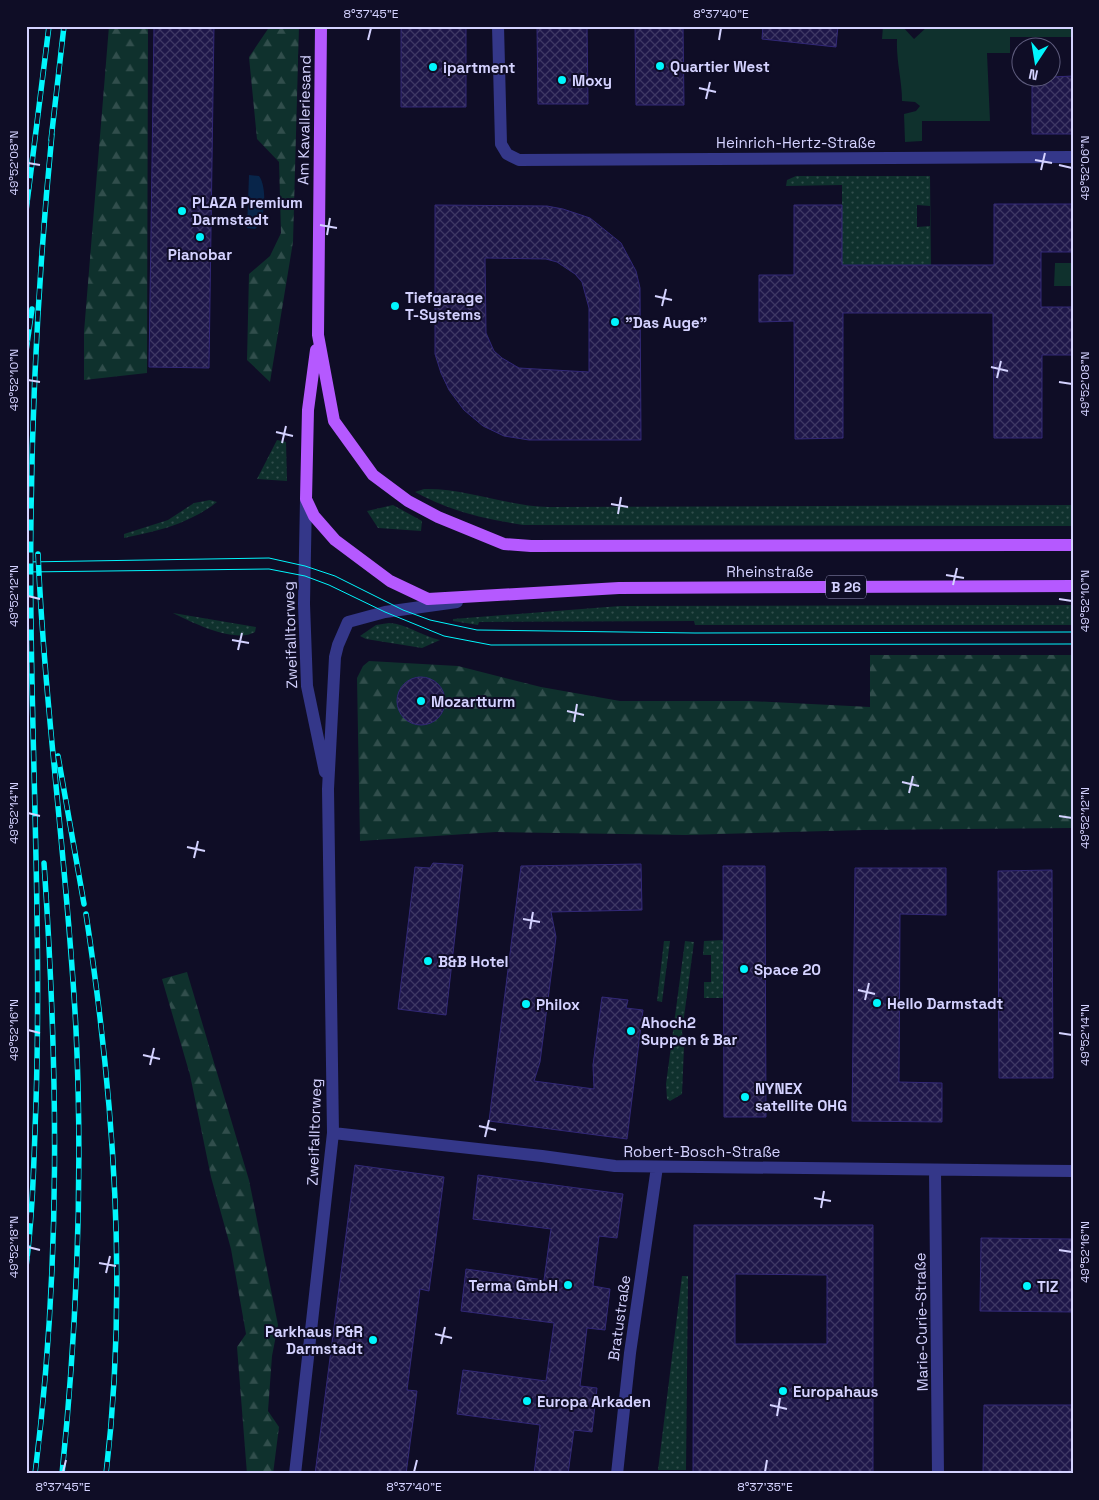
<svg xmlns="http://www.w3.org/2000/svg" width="1099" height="1500" viewBox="0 0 1099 1500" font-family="'Space Grotesk',sans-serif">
	<defs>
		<pattern id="grass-dots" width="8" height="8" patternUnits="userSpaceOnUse" patternTransform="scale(1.25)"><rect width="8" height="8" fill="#0f312d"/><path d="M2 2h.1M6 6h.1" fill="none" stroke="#314e4c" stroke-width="1.8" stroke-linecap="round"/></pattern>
		<pattern id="forest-firs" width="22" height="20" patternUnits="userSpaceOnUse" patternTransform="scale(1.25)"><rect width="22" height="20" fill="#0f312d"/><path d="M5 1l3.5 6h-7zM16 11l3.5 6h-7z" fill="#314e4c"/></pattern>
		<pattern id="building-cross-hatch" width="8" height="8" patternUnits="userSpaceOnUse" patternTransform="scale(1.25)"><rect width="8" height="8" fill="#1e1749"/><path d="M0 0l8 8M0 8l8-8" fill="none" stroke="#3e3864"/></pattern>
	</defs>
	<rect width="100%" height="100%" fill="#0f0d26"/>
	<!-- grass -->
	<path fill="url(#grass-dots)" fill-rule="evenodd" d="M796 176H930L931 266 842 265V185L786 186 787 180ZM917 205 930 206V226L917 227Z
		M277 440 286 442 287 481 257 479Z
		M424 489C466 488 506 506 549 507L1073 505V526L523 525C485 519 449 511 415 492Z
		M210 500 217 502C189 524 158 531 124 538V534L168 520 194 503Z
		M393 505 422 521 421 531 378 528 367 511Z
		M1073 605V625H695L694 621 479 622 478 625 453 621V619L620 606Z
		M173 613 256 627 255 632C235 644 191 622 173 613Z
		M389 623C407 624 422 636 440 640L422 648 366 639 360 636 376 625Z
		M723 940 724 998H704V982H711V955H703L704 941Z
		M664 941H670L662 1002 657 1001Z
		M685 941 694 942 682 1032 684 1047 682 1094 670 1101 667 1099 666 1084Z
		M682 1276H688L686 1470H658Z"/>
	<!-- forest -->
	<path fill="url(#forest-firs)" d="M109 26H148L147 373 84 380V332Z
		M270 26H299L293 242 270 382 247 360 249 274 270 256 281 233 279 162 257 139 249 57Z
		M870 655H1073V828L864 830 686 835 496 832 360 841 357 678 363 666 369 661 458 666 541 687 620 701H750L870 707Z
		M187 972 249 1180 278 1325 272 1356 268 1411 279 1427 273 1474H247L237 1347 246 1334 231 1249 211 1177 190 1075 162 979Z"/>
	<!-- green -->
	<path fill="#0f312d" d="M883 26H902L914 39 928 26H1073V37H1010V53H987L990 121H922V141L905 142 904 114 916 111 920 106 915 102 902 101C902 80 896 61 897 39H882Z
		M1055 263H1073V286H1054Z"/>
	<!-- water -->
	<path fill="#08254a" d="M249 175 259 176C267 186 266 221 255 229L247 228Z"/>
	<!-- building -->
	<path fill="url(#building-cross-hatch)" stroke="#322877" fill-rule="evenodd" d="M154 26H214L209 368 149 367Z
		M401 26H466V107H401Z
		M537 26H587L588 104H538Z
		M635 26H683L684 105H636Z
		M763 26H838L836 47 762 39Z
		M1073 76V134H1032V78Z
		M994 204H1073V252H1041V307H1073V355H1042V438H994L993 313H843V438L795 439 794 321 759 322V275H794V205H842V265H994Z
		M435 205 547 206 563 209 590 218 621 243 636 271 640 288 641 440H529L504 436 483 426 464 410 449 390 441 373 435 354ZM485 258 546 259 557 262 575 274 582 282 589 308V372L519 368 502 358 494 351 486 333Z
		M397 701a24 24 0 1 1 48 0a24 24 0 1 1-48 0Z
		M433 863 463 865 446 1015 398 1009 415 867 430 868Z
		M641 864 642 910 551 912 556 937 540 1062 534 1081 594 1089 593 1065 602 997 628 1000 626 1008 643 1010 627 1139 489 1121 521 866Z
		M723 866H765L766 1117H724Z
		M855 868H946V915L900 914 899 1082 942 1083V1122L852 1121Z
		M1052 870 1053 1078H999L998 871Z
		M355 1165 444 1177 429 1291 420 1289 407 1390 417 1391 406 1474H315Z
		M478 1175 623 1194 617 1238 599 1236 593 1286 610 1289 605 1330 587 1328 580 1386 597 1388 592 1432 574 1430 568 1474H534L540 1425 457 1414 463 1370 546 1381 554 1323 461 1311 466 1269 544 1280 551 1229 473 1219Z
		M694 1225H873V1474H693ZM735 1274 827 1275V1344H735Z
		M981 1238 1073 1239V1312L980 1311Z
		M984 1405H1073V1474H983Z"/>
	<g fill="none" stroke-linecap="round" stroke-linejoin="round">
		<!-- minor -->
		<path stroke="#343789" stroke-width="12" d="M498 26 501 144 507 154 519 160 1073 157
			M306 499 304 604 307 686 325 772
			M333 1133 542 1156 615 1166 1073 1171
			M935 1170 938 1474
			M295 1474 333 1133 328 789 335 657 338 645 348 622 385 612 457 602
			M617 1474 630 1353 657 1167"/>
		<!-- major -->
		<path stroke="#b559ff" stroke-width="12" d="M321 26 318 335 334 421 373 475 408 501 438 517 504 544 531 546 1073 545
			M316 350 308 410 306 499 314 516 335 540 390 581 428 599 619 588 1073 586"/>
		<!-- tram -->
		<path stroke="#00f6fd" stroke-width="1" d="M26 562 269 558 305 566 335 576 403 610 430 620 477 630 695 633 1073 632
			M26 572 269 569 305 576 329 585 385 612 444 636 491 645 1073 644"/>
		<!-- rail casing -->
		<g stroke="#00f6fd" stroke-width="5.5">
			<path id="rail" d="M51 140 64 26
				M26 211 49 26
				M26 351 32 309
				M38 554C45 713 68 871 76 1030 83 1178 77 1326 62 1474
				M58 756 84 904
				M86 914C114 1099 128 1288 106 1474
				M26 1267C33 1213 34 1157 36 1102 41 942 33 783 31 623 29 460 36 297 52 134
				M35 1474C61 1267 58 1070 44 863"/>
		</g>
		<!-- rail -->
		<use href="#rail" stroke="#0f0d26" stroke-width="4" stroke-dasharray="11" stroke-linecap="butt"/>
	</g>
	<!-- ticks -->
	<path fill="none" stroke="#d4d2ff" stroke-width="2" d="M368 40 371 28M719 40 721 28M699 88 716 92M706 99 710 82M1035 160 1052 163M28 163 40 165M1059 165 1072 168M1041 170 1045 153M320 225 337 228M327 235 330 218M655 296 672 300M662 306 666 289M991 367 1008 371M997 378 1001 361M28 380 40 382M1059 382 1072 384M276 432 293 436M282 443 286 426M611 504 628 507M618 514 621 497M946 575 964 578M953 585 957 568M28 596 40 599M1059 599 1072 601M232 640 249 643M238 650 242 633M567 711 584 715M574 722 577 704M902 782 919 786M909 793 913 776M28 813 40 816M1059 816 1072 818M187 847 205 851M194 858 198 841M523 919 540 922M530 929 533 912M858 990 875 994M865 1000 869 983M28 1030 40 1033M1059 1033 1072 1035M143 1055 160 1059M150 1065 154 1048M479 1126 496 1130M485 1137 489 1120M814 1198 831 1201M821 1208 824 1191M28 1247 40 1250M1059 1250 1072 1252M99 1263 116 1266M106 1273 110 1256M435 1334 452 1338M441 1344 445 1327M770 1405 787 1409M777 1416 780 1398M63 1472 66 1460M414 1472 417 1460M765 1472 767 1460"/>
	<!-- markers -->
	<g fill="#00f6fd" stroke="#0f0d26" stroke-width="2">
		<circle cx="660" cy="66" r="5"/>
		<circle cx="433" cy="67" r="5"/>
		<circle cx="562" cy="80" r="5"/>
		<circle cx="182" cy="211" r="5"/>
		<circle cx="200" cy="237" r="5"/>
		<circle cx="395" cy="306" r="5"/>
		<circle cx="615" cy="322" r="5"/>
		<circle cx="421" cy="701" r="5"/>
		<circle cx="428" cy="961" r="5"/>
		<circle cx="744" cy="969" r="5"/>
		<circle cx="877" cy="1003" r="5"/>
		<circle cx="526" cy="1004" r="5"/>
		<circle cx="631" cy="1031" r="5"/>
		<circle cx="745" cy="1097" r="5"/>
		<circle cx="568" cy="1285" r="5"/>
		<circle cx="1027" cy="1286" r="5"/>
		<circle cx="373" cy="1340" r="5"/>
		<circle cx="783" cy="1391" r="5"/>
		<circle cx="527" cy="1401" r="5"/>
	</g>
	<g text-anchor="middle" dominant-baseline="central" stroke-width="4" stroke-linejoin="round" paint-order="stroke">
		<!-- shield labels -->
		<rect fill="#0f0d26" stroke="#9997be" stroke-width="1" x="826" y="575.5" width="40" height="23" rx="4"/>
		<g font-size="14" font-weight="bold" fill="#d4d2ff">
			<text x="846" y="587">B 26</text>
		</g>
		<!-- poi labels -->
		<g font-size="15" font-weight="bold" fill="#d4d2ff" stroke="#0f0d26" text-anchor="start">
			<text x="670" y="66">Quartier West</text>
			<text x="443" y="67">ipartment</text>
			<text x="572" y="80">Moxy</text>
			<text x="192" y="202">PLAZA Premium<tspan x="192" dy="17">Darmstadt</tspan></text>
			<text x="200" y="254" text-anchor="middle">Pianobar</text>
			<text x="405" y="297">Tiefgarage<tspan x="405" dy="17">T-Systems</tspan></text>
			<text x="625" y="322">"Das Auge"</text>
			<text x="431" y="701">Mozartturm</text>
			<text x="438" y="961">B&amp;B Hotel</text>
			<text x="754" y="969">Space 20</text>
			<text x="887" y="1003">Hello Darmstadt</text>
			<text x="536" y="1004">Philox</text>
			<text x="641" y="1022">Ahoch2<tspan x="641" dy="17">Suppen &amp; Bar</tspan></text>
			<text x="755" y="1088">NYNEX<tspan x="755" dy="17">satellite OHG</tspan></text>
			<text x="558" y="1285" text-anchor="end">Terma GmbH</text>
			<text x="1037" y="1286">TIZ</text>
			<text x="363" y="1331" text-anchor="end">Parkhaus P&amp;R<tspan x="363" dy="17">Darmstadt</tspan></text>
			<text x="793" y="1391">Europahaus</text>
			<text x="537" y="1401">Europa Arkaden</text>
		</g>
		<!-- street labels -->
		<g font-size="15" fill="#d4d2ff" stroke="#0f0d26">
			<text transform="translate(304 120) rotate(-89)">Am Kavalleriesand</text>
			<text x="796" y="142">Heinrich-Hertz-Straße</text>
			<text x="770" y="571">Rheinstraße</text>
			<text transform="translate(290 635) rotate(-92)">Zweifalltorweg</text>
			<text transform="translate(314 1132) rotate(-88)">Zweifalltorweg</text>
			<text x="702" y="1151">Robert-Bosch-Straße</text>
			<text transform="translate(619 1318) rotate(-82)">Bratustraße</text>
			<text transform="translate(921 1322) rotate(-91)">Marie-Curie-Straße</text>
		</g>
	</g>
	<!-- border -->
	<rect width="1099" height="1500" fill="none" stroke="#0f0d26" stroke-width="55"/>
	<!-- north arrow -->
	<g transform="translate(1036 62) rotate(192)"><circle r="24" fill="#0f0d26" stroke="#5e5c7d"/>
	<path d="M0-4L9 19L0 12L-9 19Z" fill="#00f6fd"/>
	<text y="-8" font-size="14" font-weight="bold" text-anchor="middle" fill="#d4d2ff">N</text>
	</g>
	<rect x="28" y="28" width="1044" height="1444" fill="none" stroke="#d4d2ff" stroke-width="2"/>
	<g font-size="12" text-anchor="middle" fill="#d4d2ff">
		<text x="371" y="18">8°37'45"E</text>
		<text x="721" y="18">8°37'40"E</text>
		<text transform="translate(14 163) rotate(-90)" y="4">49°52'08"N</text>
		<text transform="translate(1085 168) rotate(-90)" y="4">49°52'06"N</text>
		<text transform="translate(14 380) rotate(-90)" y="4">49°52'10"N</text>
		<text transform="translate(1085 384) rotate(-90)" y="4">49°52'08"N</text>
		<text transform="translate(14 596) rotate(-90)" y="4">49°52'12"N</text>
		<text transform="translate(1085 601) rotate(-90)" y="4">49°52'10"N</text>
		<text transform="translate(14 813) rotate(-90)" y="4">49°52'14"N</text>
		<text transform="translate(1085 818) rotate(-90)" y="4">49°52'12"N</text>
		<text transform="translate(14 1030) rotate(-90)" y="4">49°52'16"N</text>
		<text transform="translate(1085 1035) rotate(-90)" y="4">49°52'14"N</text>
		<text transform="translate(14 1247) rotate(-90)" y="4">49°52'18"N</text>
		<text transform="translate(1085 1252) rotate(-90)" y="4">49°52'16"N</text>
		<text x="63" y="1491">8°37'45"E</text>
		<text x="414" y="1491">8°37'40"E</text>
		<text x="765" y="1491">8°37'35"E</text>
	</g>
</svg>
